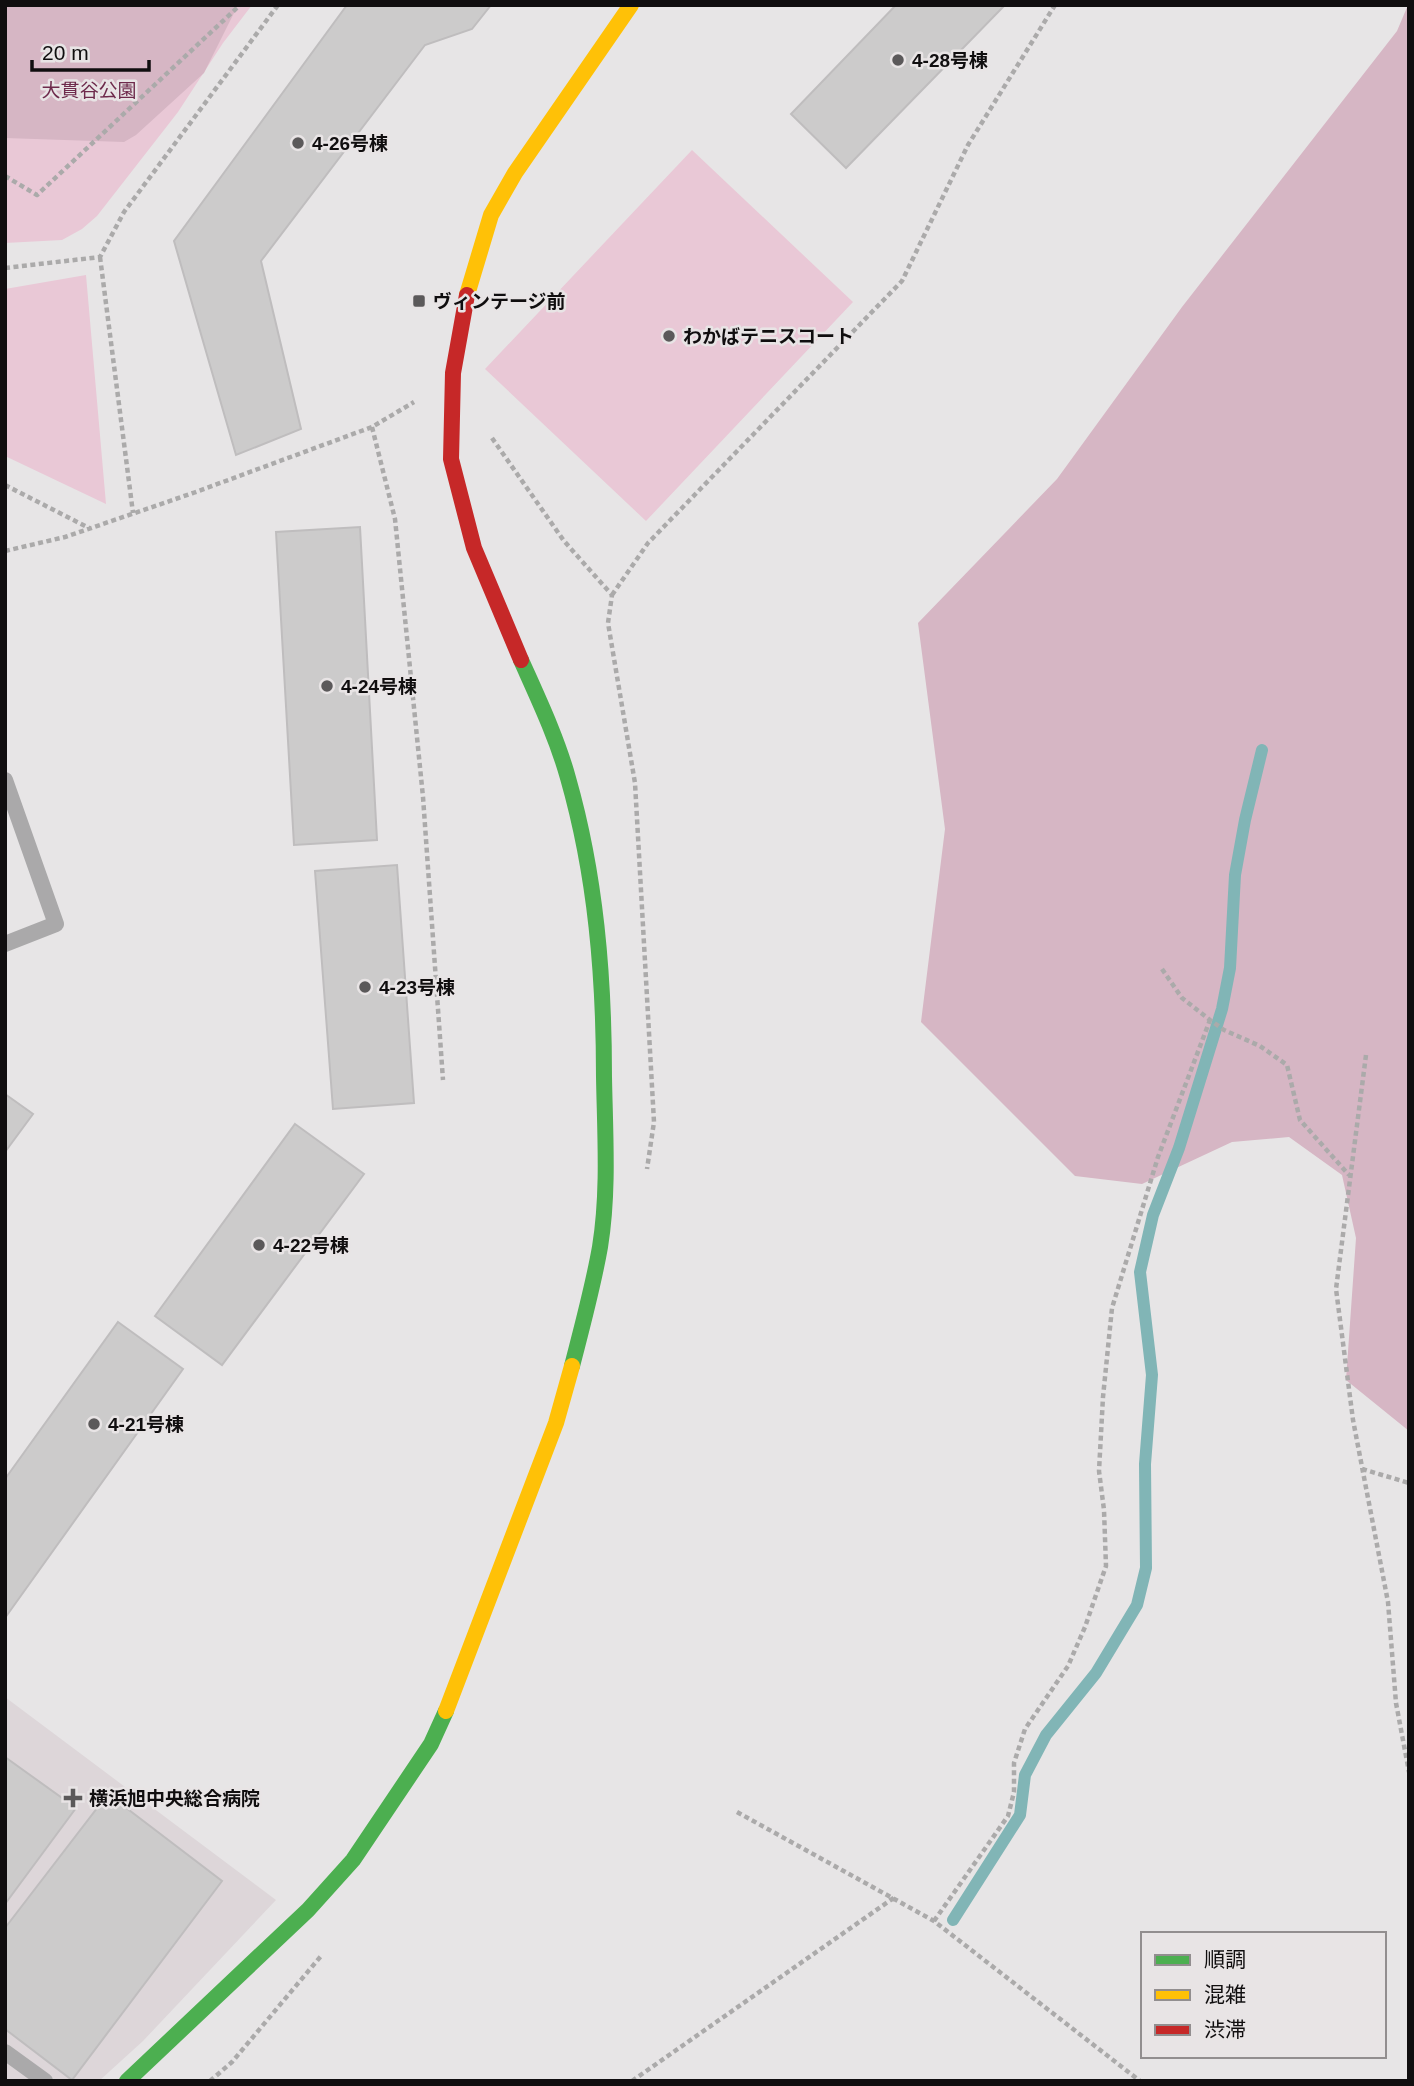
<svg xmlns="http://www.w3.org/2000/svg" width="1414" height="2086" viewBox="0 0 1414 2086" font-family="Helvetica,'Noto Sans JP',sans-serif">
	<rect width="100%" height="100%" fill="#e7e5e6"/>
	<!-- built -->
	<path fill="#ddd6d9" d="M5 1697 276 1900 143 2041 99 2081H5Z"/>
	<!-- green -->
	<path fill="#e9c8d6" d="M5 5H252L223 43 178 112 97 216 82 229 62 240 5 243Z
		M692 150 853 302 646 521 485 369Z
		M86 275 106 504 5 456V289Z"/>
	<!-- forest -->
	<path fill="#d6b6c4" d="M5 5H238L204 73 136 135 124 142 5 138Z
		M1408 5H1409V1431L1346 1380 1356 1238 1342 1175 1289 1137 1232 1142 1142 1184 1075 1176 921 1022 945 829 918 623 1057 479 1182 307 1397 31Z"/>
	<g fill="none" stroke-linecap="round" stroke-linejoin="round">
		<!-- stream -->
		<path stroke="#81b5b6" stroke-width="12" d="M953 1920 1020 1815 1025 1775 1046 1735 1096 1673 1137 1605 1146 1568 1145 1464 1152 1375 1140 1272 1153 1215 1179 1148 1222 1009 1230 968 1235 875 1245 820 1262 750"/>
	</g>
	<!-- building -->
	<path fill="#cccbcb" stroke="#bfbdbe" stroke-width="2" d="M347 5H491L472 29 425 45 261 261 301 429 236 455 174 241Z
		M896 5H1005L846 168 791 114Z
		M360 527 377 840 294 845 276 532Z
		M397 865 414 1103 333 1109 315 871Z
		M5 1094 33 1114 5 1152Z
		M295 1124 364 1174 222 1365 155 1316Z
		M118 1322 183 1369 5 1618V1479Z
		M5 1757 76 1808 5 1904Z
		M108 1794 222 1881 72 2080 5 2029V1928Z"/>
	<g fill="none" stroke-linecap="round" stroke-linejoin="round">
		<!-- path -->
		<path stroke="#abaaaa" stroke-width="4.5" stroke-dasharray="5 3.5" stroke-linecap="butt" d="M5 176 37 195 240 5
			M100 257 133 513
			M5 268 100 257 124 212 278 5
			M372 427 395 519 423 797 443 1080
			M492 438 564 541 612 595 608 623 635 783 654 1122 647 1169
			M5 485 89 528
			M5 551 65 537 193 493 372 427 414 402
			M612 595 648 543 902 281 968 145 1055 5
			M1162 969 1182 998 1210 1020 1224 1030 1260 1046 1287 1065 1300 1120 1349 1175
			M1366 1055 1336 1289 1353 1420 1388 1602 1396 1703 1409 1772
			M1362 1469 1409 1483
			M737 1812 934 1921 1140 2081
			M934 1921 1008 1816 1014 1792V1763L1025 1729 1068 1666 1085 1627 1106 1566 1104 1510 1099 1471 1103 1397 1112 1308 1158 1157 1210 1020
			M210 2081 232 2062 321 1956
			M632 2081 895 1897"/>
		<!-- lane -->
		<path stroke="#aaa9aa" stroke-width="16" d="M5 780 56 924 5 944
			M5 2052 45 2081"/>
		<!-- fast -->
		<path stroke="#4caf50" stroke-width="16" d="M521 660C538 698 557 738 568 778 596 876 604 976 604 1077 605 1133 609 1192 600 1247 593 1287 582 1327 572 1366
			M127 2081 308 1910 353 1860 431 1744 446 1711"/>
		<!-- slow -->
		<path stroke="#ffc107" stroke-width="16" d="M467 295 491 215 515 173 631 5
			M446 1711 556 1423 572 1366"/>
		<!-- jam -->
		<path stroke="#c62828" stroke-width="16" d="M467 295 453 373 451 459 474 548 521 660"/>
	</g>
	<!-- markers -->
	<g fill="#5b595a" stroke="#e8e4e5" stroke-width="2.5">
		<circle cx="898" cy="60" r="7"/>
		<circle cx="298" cy="143" r="7"/>
		<rect x="412" y="294" width="14" height="14" rx="3.5"/>
		<circle cx="669" cy="336" r="7"/>
		<circle cx="327" cy="686" r="7"/>
		<circle cx="365" cy="987" r="7"/>
		<circle cx="259" cy="1245" r="7"/>
		<circle cx="94" cy="1424" r="7"/>
		<path d="M69.5 1787.5h7v7h7v7h-7v7h-7v-7h-7v-7h7z"/>
	</g>
	<g text-anchor="middle" dominant-baseline="central" stroke-width="5" stroke-linejoin="round" paint-order="stroke">
		<!-- poi labels -->
		<g font-size="19" font-weight="bold" fill="#100e0f" stroke="#e8e4e5" text-anchor="start">
			<text x="912" y="60">4-28号棟</text>
			<text x="312" y="143">4-26号棟</text>
			<text x="433" y="301">ヴィンテージ前</text>
			<text x="683" y="336">わかばテニスコート</text>
			<text x="341" y="686">4-24号棟</text>
			<text x="379" y="987">4-23号棟</text>
			<text x="273" y="1245">4-22号棟</text>
			<text x="108" y="1424">4-21号棟</text>
			<text x="89" y="1798">横浜旭中央総合病院</text>
		</g>
		<!-- park labels -->
		<g font-size="19" fill="#6e2a4c" stroke="#e8e4e5">
			<text x="89" y="90">大貫谷公園</text>
		</g>
	</g>
	<!-- border -->
	<rect width="1414" height="2086" fill="none" stroke="#100e0f" stroke-width="14"/>
	<!-- legend -->
	<rect x="1141" y="1932" width="245" height="126" fill="#e8e4e5" stroke="#928e8f" stroke-width="2"/>
	<rect x="1155" y="1955" width="35" height="10" fill="#4caf50" stroke="#928e8f" stroke-width="2"/>
	<text x="1204" y="1967" font-size="21" fill="#100e0f">順調</text>
	<rect x="1155" y="1990" width="35" height="10" fill="#ffc107" stroke="#928e8f" stroke-width="2"/>
	<text x="1204" y="2002" font-size="21" fill="#100e0f">混雑</text>
	<rect x="1155" y="2025" width="35" height="10" fill="#c62828" stroke="#928e8f" stroke-width="2"/>
	<text x="1204" y="2037" font-size="21" fill="#100e0f">渋滞</text>
	<!-- scale -->
	<path d="M32 60v10h117v-10" fill="none" stroke="#100e0f" stroke-width="3.5"/>
	<text x="42" y="60" font-size="21" fill="#100e0f" stroke="#e8e4e5" stroke-width="5" paint-order="stroke">20 m</text>
</svg>
